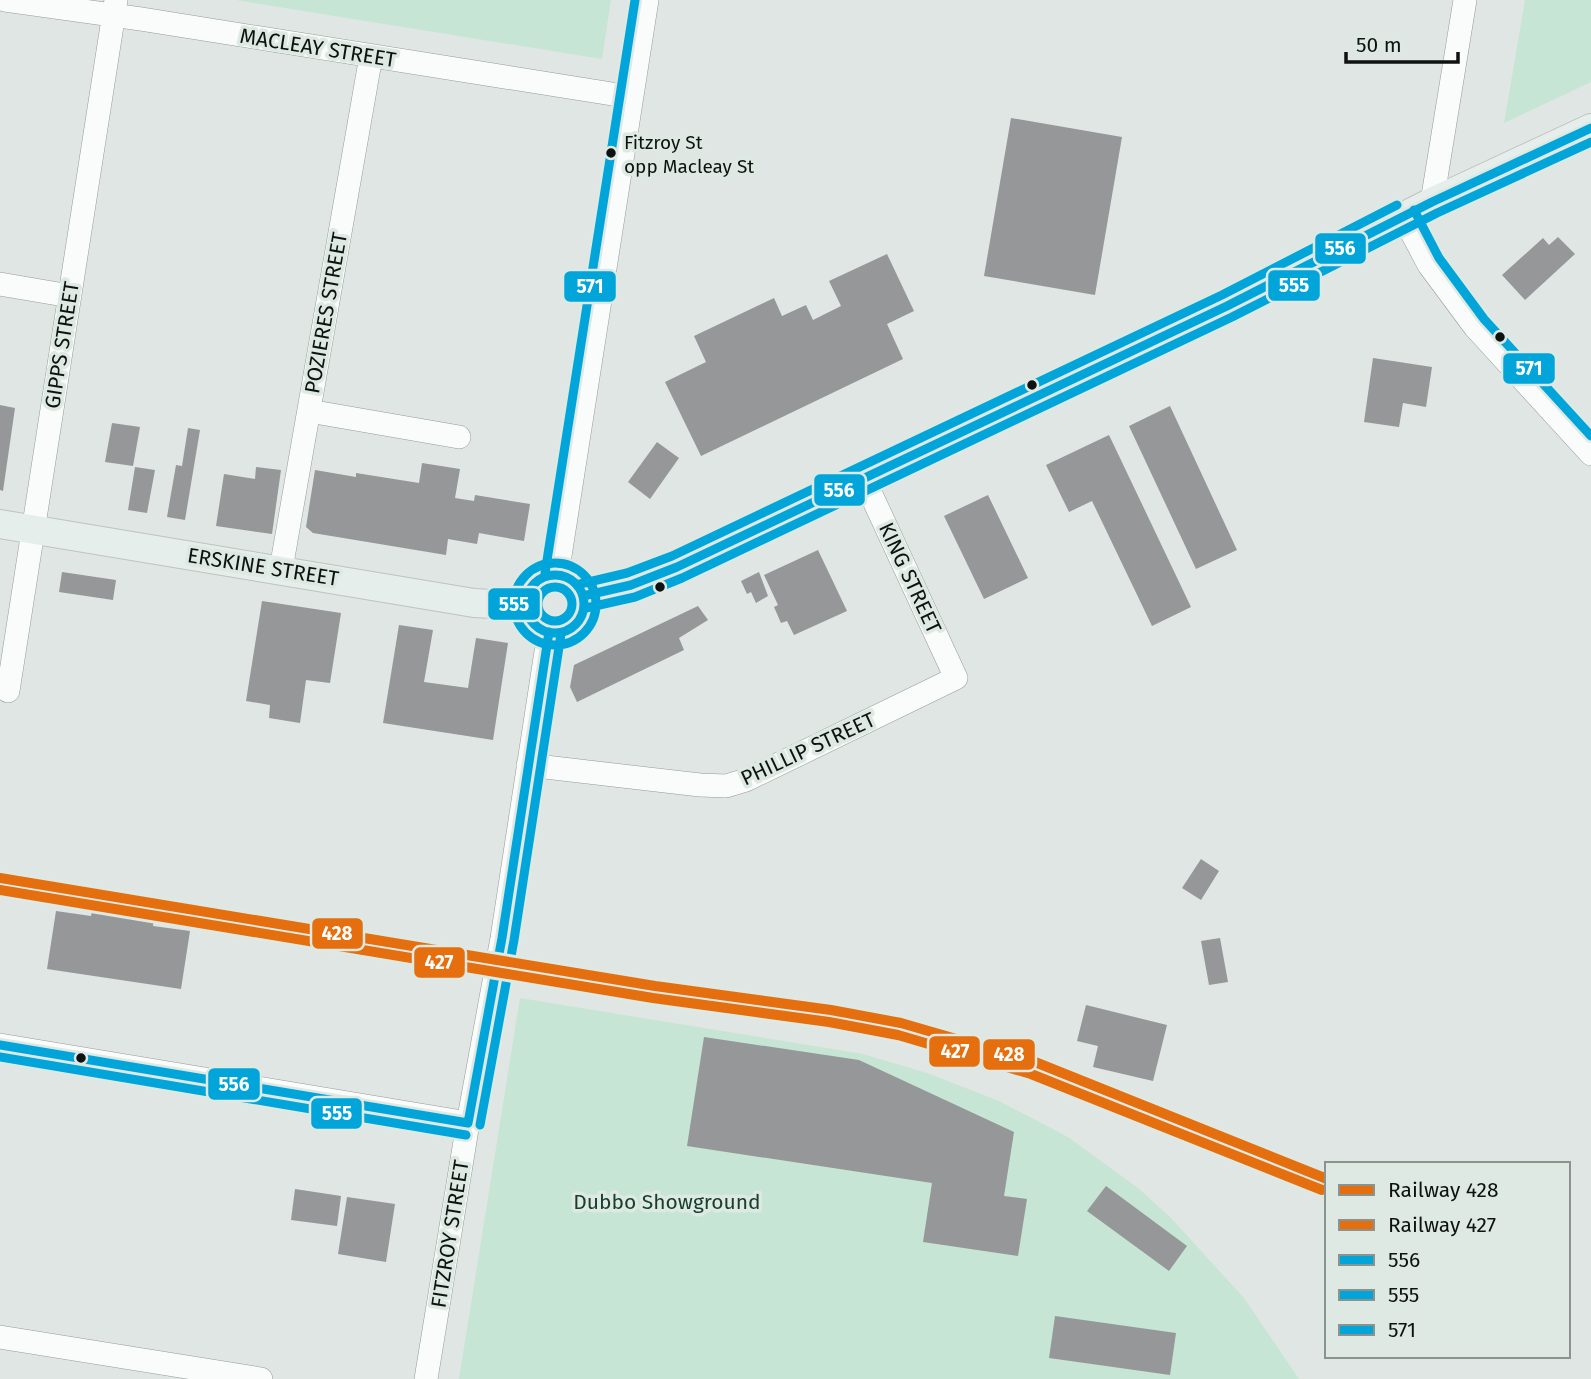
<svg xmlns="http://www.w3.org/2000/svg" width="1591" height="1379" viewBox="0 0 1591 1379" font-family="'Fira Sans',sans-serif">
	<rect width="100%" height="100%" fill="#e0e6e3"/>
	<!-- green -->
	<path fill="#c7e5d5" d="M236 0H611L602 59Z
		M1525 0H1591V82L1504 123Z
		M520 998 863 1054 927 1073 999 1101 1068 1137 1138 1188 1171 1218 1244 1298 1299 1379H459Z"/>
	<!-- building -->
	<path fill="#969798" d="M1011 118 1122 137 1095 295 984 276Z
		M1558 237 1575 254 1525 300 1502 275 1543 238 1549 245Z
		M887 254 914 311 887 324 903 359 701 456 665 382 706 362 694 336 774 298 782 316 806 305 813 320 841 306 829 281Z
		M1373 358 1432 367 1426 407 1403 403 1399 427 1364 422Z
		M0 405 15 408 3 491 0 490Z
		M1170 406 1237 550 1196 569 1129 426Z
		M112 423 140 427 133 466 105 462Z
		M188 428 200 430 185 520 167 517 176 465 182 466Z
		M1109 435 1191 607 1152 626 1092 501 1069 512 1046 465Z
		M657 442 679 458 650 499 628 482Z
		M422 463 460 469 455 498 474 501 475 495 530 504 524 541 479 533 477 544 448 539 446 555 313 533 306 527 315 470 356 477V473L419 483Z
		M135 467 155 470 147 513 128 510Z
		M256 467 281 470 272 534 216 526 224 474 255 479Z
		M988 495 1028 578 984 599 944 516Z
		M818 550 847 611 794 635 787 621 781 623 774 607 778 605 764 575Z
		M62 572 116 580 113 600 59 592Z
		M759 572 768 596 756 603 751 592 747 594 741 581Z
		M262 601 341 613 330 683 306 680 300 723 269 718 270 705 246 701Z
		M698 606 708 620 679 638 684 650 577 702 570 687 574 665Z
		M399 625 433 630 424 682 468 688 476 638 508 643 493 740 383 723Z
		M1201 859 1219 871 1201 900 1182 888Z
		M94 899 155 909 153 926 190 931 181 989 47 969 56 911 91 916Z
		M1220 938 1228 982 1209 985 1201 941Z
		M1086 1005 1167 1025 1153 1081 1093 1067 1098 1046 1077 1041Z
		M704 1037 859 1060 1014 1132 1004 1196 1027 1199 1018 1256 923 1242 932 1183 687 1146Z
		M1106 1186 1187 1246 1169 1271 1087 1211Z
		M295 1189 341 1196 337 1226 291 1220Z
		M347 1197 395 1204 386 1262 338 1254Z
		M1055 1316 1176 1333 1170 1375 1049 1358Z"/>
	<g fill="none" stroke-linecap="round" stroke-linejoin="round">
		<!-- minor casing -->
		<g stroke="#969b99" stroke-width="24">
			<path id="minor" d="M5 0 141 19 631 97
				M1432 202 1465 0
				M1403 216 1429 265 1475 327 1591 454
				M0 284 70 296
				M309 411 459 437
				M281 569 371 56
				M557 575 647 0
				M8 691 116 0
				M528 765 700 785 726 786 746 780 956 678 863 477
				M0 1045 468 1123
				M0 1337 261 1379
				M426 1379 468 1123 502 938 549 632"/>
		</g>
		<!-- major casing -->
		<g stroke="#bfc2c0" stroke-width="30">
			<path id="major" d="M0 524 474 603 526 606
				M526 604a29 29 0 1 1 58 0a29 29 0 1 1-58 0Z
				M583 596 631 585 677 567 960 431 1227 306 1432 202 1591 128"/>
		</g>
		<!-- minor -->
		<use href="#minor" stroke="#fafbfb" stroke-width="23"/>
		<!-- major -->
		<use href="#major" stroke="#e6eeeb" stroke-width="28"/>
		<!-- bus-1 casing -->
		<g stroke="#dde9e2" stroke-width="14">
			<path id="bus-1" d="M526 604a29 29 0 1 1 58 0a29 29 0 1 1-58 0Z
				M583 596 631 585 677 567 1227 306 1432 202 1591 128
				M0 1045 468 1123
				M468 1123 502 938 549 632"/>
		</g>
		<!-- bus-2 casing -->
		<g stroke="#dde9e2" stroke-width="14">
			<path id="bus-2" d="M514 604a41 41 0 1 1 82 0a41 41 0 1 1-82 0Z
				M586 608 635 597 682 578 1232 317 1437 213 1591 142
				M0 1057 466 1135
				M480 1125 514 940 561 634"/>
		</g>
		<!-- bus-3 casing -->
		<g stroke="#dde9e2" stroke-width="14">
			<path id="bus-3" d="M1414 210 1439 258 1484 319 1591 436
				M545 573 635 0
				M580 584 627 573 672 556 1222 295 1397 205
				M538 604a17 17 0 1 1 34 0a17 17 0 1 1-34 0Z"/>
		</g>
		<!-- bus-1 -->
		<use href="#bus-1" stroke="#01a5d9" stroke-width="9"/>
		<!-- bus-2 -->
		<use href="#bus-2" stroke="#01a5d9" stroke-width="9"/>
		<!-- bus-3 -->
		<use href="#bus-3" stroke="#01a5d9" stroke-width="9"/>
		<!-- rail-1 casing -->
		<g stroke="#dde9e2" stroke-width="16">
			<path id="rail-1" d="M0 878 655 986 831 1010 901 1023 1035 1062 1327 1179"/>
		</g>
		<!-- rail-2 casing -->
		<g stroke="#dde9e2" stroke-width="16">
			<path id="rail-2" d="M0 890 653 998 829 1022 898 1035 1031 1074 1322 1190"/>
		</g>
		<!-- rail-1 -->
		<use href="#rail-1" stroke="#e56e0f" stroke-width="10"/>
		<!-- rail-2 -->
		<use href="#rail-2" stroke="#e56e0f" stroke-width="10"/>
	</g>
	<!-- markers -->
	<g fill="#0e1210" stroke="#dde9e2" stroke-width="2.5">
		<circle cx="611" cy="153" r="6"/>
		<circle cx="1500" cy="337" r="6"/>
		<circle cx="1032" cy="385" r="6"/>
		<circle cx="660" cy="587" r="6"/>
		<circle cx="81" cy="1058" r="6"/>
	</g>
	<g text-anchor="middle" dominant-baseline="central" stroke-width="7" stroke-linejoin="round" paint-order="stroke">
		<!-- bus labels -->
		<g font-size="19" fill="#0e1210" stroke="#dde9e2" text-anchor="start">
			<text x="624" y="142">Fitzroy St<tspan x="624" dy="24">opp Macleay St</tspan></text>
		</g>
		<!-- street labels -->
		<g font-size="21" fill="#0e1210" stroke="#dde9e2">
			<text transform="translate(318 48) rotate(9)">MACLEAY STREET</text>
			<text transform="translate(326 313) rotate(-80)">POZIERES STREET</text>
			<text transform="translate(62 345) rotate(-81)">GIPPS STREET</text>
			<text transform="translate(263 567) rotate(9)">ERSKINE STREET</text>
			<text transform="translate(910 578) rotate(65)">KING STREET</text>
			<text transform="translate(808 749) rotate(-25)">PHILLIP STREET</text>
			<text transform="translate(450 1234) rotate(-81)">FITZROY STREET</text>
		</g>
		<!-- park labels -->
		<g font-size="21" fill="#18402d" stroke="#dde9e2">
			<text x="667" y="1202">Dubbo Showground</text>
		</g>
	</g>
	<g stroke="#dde9e2" stroke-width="2.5">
		<rect x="1314" y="232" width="53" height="33" rx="7" fill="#01a5d9"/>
		<rect x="1267" y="269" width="54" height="33" rx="7" fill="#01a5d9"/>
		<rect x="563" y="270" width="54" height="33" rx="7" fill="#01a5d9"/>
		<rect x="1502" y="352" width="54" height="33" rx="7" fill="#01a5d9"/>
		<rect x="813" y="473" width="53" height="34" rx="7" fill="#01a5d9"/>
		<rect x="487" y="587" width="54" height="34" rx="7" fill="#01a5d9"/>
		<rect x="311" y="917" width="53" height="33" rx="7" fill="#e56e0f"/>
		<rect x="413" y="946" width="53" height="33" rx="7" fill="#e56e0f"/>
		<rect x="928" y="1035" width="53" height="33" rx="7" fill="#e56e0f"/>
		<rect x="982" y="1038" width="54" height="33" rx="7" fill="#e56e0f"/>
		<rect x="207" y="1067" width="54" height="34" rx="7" fill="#01a5d9"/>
		<rect x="310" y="1097" width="53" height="33" rx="7" fill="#01a5d9"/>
	</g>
	<g font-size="19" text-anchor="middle" font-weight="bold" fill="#fff">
		<text x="1340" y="255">556</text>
		<text x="1294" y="292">555</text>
		<text x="590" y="293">571</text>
		<text x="1529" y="375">571</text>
		<text x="839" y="497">556</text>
		<text x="514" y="611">555</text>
		<text x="337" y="940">428</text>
		<text x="439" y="969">427</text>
		<text x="955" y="1058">427</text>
		<text x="1009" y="1061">428</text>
		<text x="234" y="1091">556</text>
		<text x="337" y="1120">555</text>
	</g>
	<!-- legend -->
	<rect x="1325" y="1162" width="245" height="196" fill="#dde9e2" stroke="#8a938e" stroke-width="2"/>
	<rect x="1339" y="1185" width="35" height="10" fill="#e56e0f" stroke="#8a938e" stroke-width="2"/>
	<text x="1388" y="1197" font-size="21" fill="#0e1210">Railway 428</text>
	<rect x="1339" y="1220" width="35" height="10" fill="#e56e0f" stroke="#8a938e" stroke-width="2"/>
	<text x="1388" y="1232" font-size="21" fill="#0e1210">Railway 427</text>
	<rect x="1339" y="1255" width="35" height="10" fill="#01a5d9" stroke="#8a938e" stroke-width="2"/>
	<text x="1388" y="1267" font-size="21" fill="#0e1210">556</text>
	<rect x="1339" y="1290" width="35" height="10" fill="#01a5d9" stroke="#8a938e" stroke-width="2"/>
	<text x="1388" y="1302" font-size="21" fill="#0e1210">555</text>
	<rect x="1339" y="1325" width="35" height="10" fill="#01a5d9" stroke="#8a938e" stroke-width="2"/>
	<text x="1388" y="1337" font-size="21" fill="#0e1210">571</text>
	<!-- scale -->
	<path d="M1346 52v10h112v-10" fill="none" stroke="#0e1210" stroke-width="3.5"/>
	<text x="1356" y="52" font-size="21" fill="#0e1210" stroke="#dde9e2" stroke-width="5" paint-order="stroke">50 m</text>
</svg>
